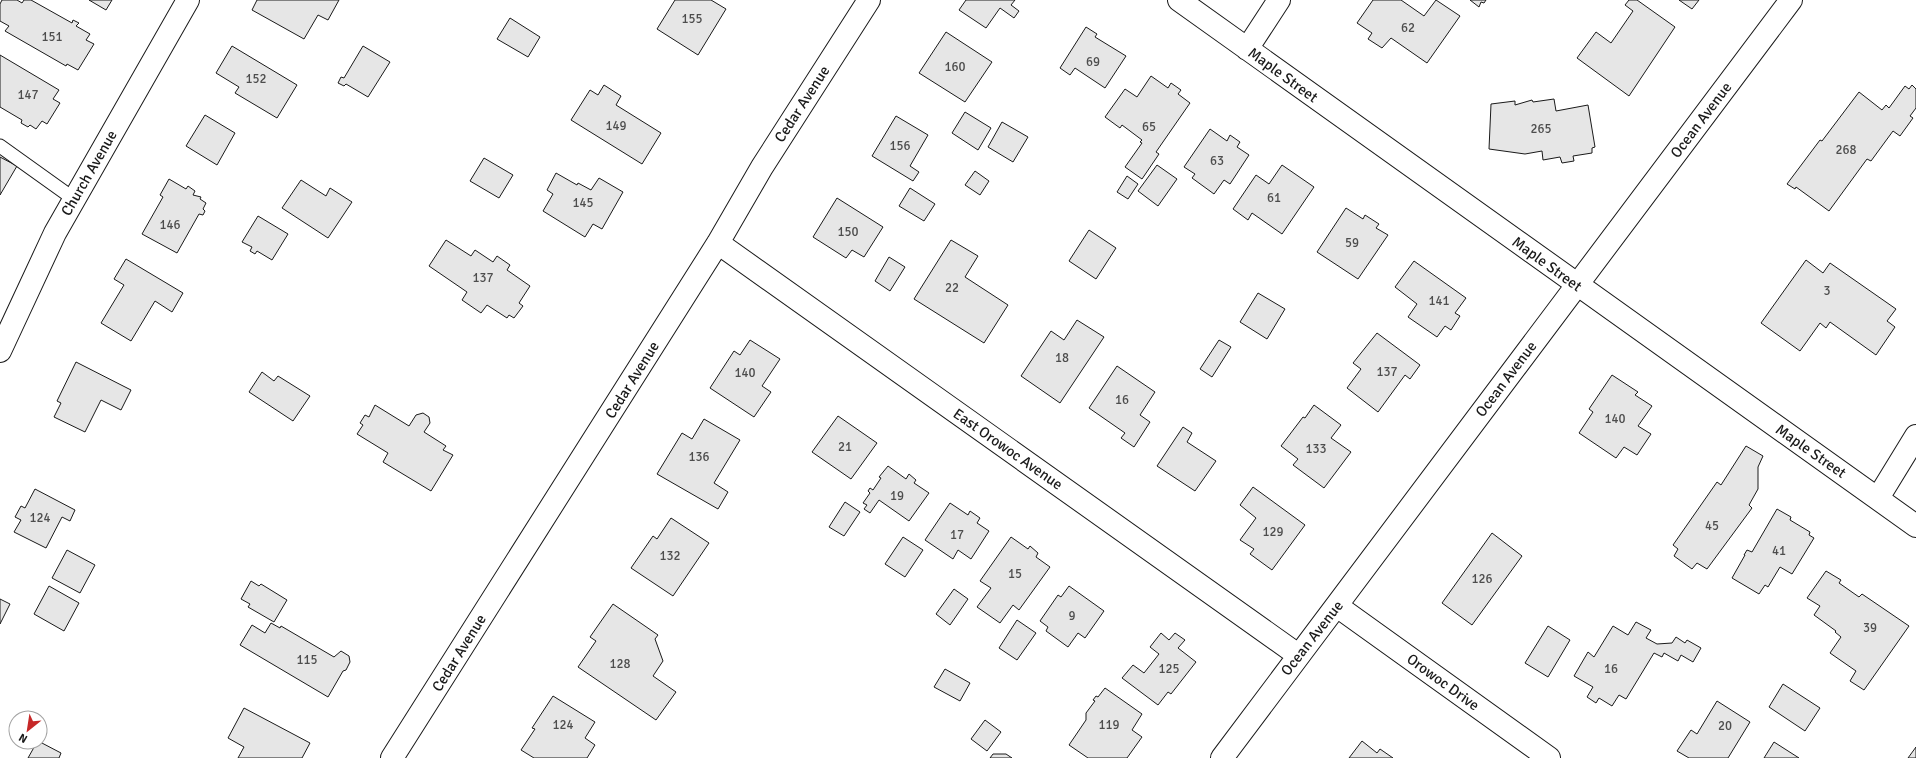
<svg xmlns="http://www.w3.org/2000/svg" width="1916" height="758" viewBox="0 0 1916 758" font-family="Signika,sans-serif">
	<rect width="100%" height="100%" fill="#fff"/>
	<!-- building -->
	<path fill="#e6e6e6" stroke="#1a1a1a" d="M2 0H17L22 3 24 0H31L72 23 73 20 79 23 76 26 90 34 86 40 94 44 78 70 67 64 66 66 5 31 9 26 0 21V4Z
		M89 0H112L106 10Z
		M257 0H339L328 20 318 15 304 39 252 10Z
		M675 0H711L726 9 698 55 657 29Z
		M966 0H1015L1011 5 1019 11 1014 18 1000 8 986 28 959 10Z
		M1373 0H1401L1424 16 1436 0 1460 16 1427 63 1391 38 1382 48 1368 39 1372 33 1357 23Z
		M1470 0H1486L1484 3 1481 2 1479 7Z
		M1629 0H1637L1675 27 1629 96 1577 58 1596 32 1611 43 1633 11 1625 5Z
		M1679 0H1699L1692 9Z
		M510 18 540 37 528 57 497 39Z
		M1086 27 1097 34 1095 37 1126 56 1105 88 1075 68 1070 75 1060 68Z
		M946 32 992 62 965 102 919 73Z
		M232 46 297 85 277 118 235 93 239 87 216 73Z
		M363 46 390 62 368 97 346 84 344 86 338 83 341 77 344 78Z
		M0 55 59 90 53 99 60 103 47 124 42 121 36 129 30 125 28 127 21 123 22 120 0 107Z
		M1151 76 1168 88 1171 83 1181 90 1178 94 1190 103 1156 152 1159 154 1142 179 1125 167 1142 143 1140 142 1142 140 1122 125 1120 128 1105 117 1125 89 1137 97Z
		M604 85 621 96 616 105 661 133 642 164 571 120 590 90 598 95Z
		M1912 85 1916 89V108L1910 116 1913 118 1900 136 1893 131 1871 161 1867 159 1829 211 1796 187 1795 189 1787 184 1820 140 1822 141 1859 92 1882 110 1886 105 1889 108 1905 86 1909 89Z
		M1554 99 1556 111 1588 105 1595 147 1592 148V153L1573 156 1574 161 1562 163 1560 157 1543 160 1542 151 1525 154 1489 149 1491 104 1515 101V105L1532 100 1533 102Z
		M965 112 991 128 978 150 952 133Z
		M205 115 235 133 217 165 186 146Z
		M896 116 928 135 910 166 919 172 913 181 872 156Z
		M1002 122 1028 137 1013 162 988 147Z
		M1210 129 1227 141 1230 135 1240 142 1237 147 1249 155 1230 184 1224 180 1214 194 1192 178 1195 174 1184 167Z
		M0 157 17 166 0 195Z
		M484 158 513 175 499 198 470 181Z
		M1157 165 1177 179 1158 206 1138 191Z
		M1282 165 1314 187 1282 234 1252 213 1248 220 1233 209 1256 175 1269 184Z
		M975 171 989 181 980 195 965 185Z
		M556 173 577 185 578 183 591 190 599 178 623 192 602 229 593 224 585 237 543 211 553 194 547 190Z
		M1127 176 1138 184 1128 199 1117 192Z
		M169 179 186 189 188 186 195 191 193 195 201 197 200 199 206 203 203 209 205 211 203 215 199 214 177 253 142 234 163 197 160 195Z
		M301 180 326 196 330 188 352 202 328 238 282 208Z
		M910 188 935 204 924 221 899 206Z
		M837 198 883 227 864 257 852 250 846 258 813 237Z
		M1346 208 1363 219 1365 215 1379 224 1376 228 1388 235 1358 279 1317 252Z
		M258 216 288 234 272 260 257 251 255 254 250 251 252 247 242 242Z
		M1089 230 1116 248 1096 279 1069 261Z
		M446 240 471 256 475 250 493 262 497 256 510 265 507 270 530 286 519 303 523 306 514 318 509 315 507 318 487 305 481 313 462 300 467 292 429 266Z
		M951 240 978 256 965 277 1008 305 984 343 914 299Z
		M889 257 905 267 890 291 875 281Z
		M126 259 183 293 172 312 155 301 131 341 101 323 124 285 114 279Z
		M1806 260 1823 273 1830 263 1896 309 1887 321 1895 327 1876 355 1830 322 1826 328 1820 323 1800 351 1761 323Z
		M1414 261 1466 298 1455 313 1460 316 1451 330 1445 326 1437 337 1408 317 1417 304 1395 287Z
		M1258 293 1285 309 1267 339 1240 322Z
		M1077 320 1104 337 1060 403 1021 376 1051 331 1064 340Z
		M1377 333 1420 365 1410 379 1405 375 1378 412 1347 388 1361 369 1353 363Z
		M750 340 780 359 762 386 771 392 754 417 710 388 734 351 740 355Z
		M1219 340 1231 347 1212 377 1200 369Z
		M76 362 131 390 121 410 101 400 85 432 54 417 61 403 57 401Z
		M1117 366 1155 392 1140 415 1150 422 1134 447 1121 438 1125 433 1089 408Z
		M262 372 274 381 278 376 310 396 293 421 249 392Z
		M1612 375 1638 392 1635 395 1652 406 1638 426 1651 434 1637 455 1624 447 1616 458 1579 433 1593 412 1589 409Z
		M375 405 409 426 416 415 423 413 429 417 430 423 424 432 446 446 443 450 453 455 431 491 383 462 388 453 357 434 363 425 360 423 365 415 369 417Z
		M1314 405 1341 425 1331 438 1351 452 1324 488 1293 465 1298 459 1281 446 1303 417 1305 418Z
		M838 416 877 443 851 479 812 452Z
		M704 419 740 440 714 483 728 492 718 509 657 474 682 433 692 439Z
		M1183 427 1192 433 1187 442 1216 461 1195 491 1157 466Z
		M1746 446 1763 456 1758 467V489L1749 505 1752 508 1707 569 1697 563 1692 569 1674 556 1678 549 1673 545 1717 482 1721 485Z
		M888 466 906 479 909 474 916 480 914 483 929 493 909 521 879 500 870 513 864 509 867 505 863 503 870 493 868 491 870 488 873 490 881 478 879 477Z
		M1253 487 1305 525 1272 570 1250 554 1254 549 1240 540 1256 518 1240 505Z
		M35 489 75 510 70 521 62 517 46 548 14 532 21 520 15 517 21 506 25 508Z
		M845 502 860 512 844 536 829 527Z
		M950 503 968 515 970 511 980 518 977 523 989 531 971 559 958 550 953 559 925 540Z
		M1777 509 1791 517 1790 520 1810 532 1809 535 1814 538 1792 574 1780 567 1768 587 1765 585 1759 594 1732 578 1745 555H1744L1747 550 1752 552Z
		M671 518 709 543 673 596 631 568 653 536 657 539Z
		M1492 533 1522 556 1472 625 1442 603Z
		M903 537 923 550 905 577 885 564Z
		M1011 537 1028 549 1030 546 1038 553 1036 557 1050 567 1019 610 1013 605 1000 623 977 607 991 588 980 581Z
		M67 550 95 565 80 593 52 578Z
		M1826 571 1841 580 1839 583 1859 597 1862 594 1909 626 1864 690 1850 681 1856 671 1830 653 1841 637 1835 632 1836 631 1814 615 1820 606 1807 598Z
		M251 581 259 586 261 584 287 600 274 622 248 607 250 604 241 599Z
		M49 586 79 603 64 631 34 614Z
		M1069 586 1104 611 1085 638 1078 633 1068 647 1046 631 1048 627 1040 621 1058 595 1061 597Z
		M954 589 968 599 950 625 936 614Z
		M0 599 10 604 0 624Z
		M613 604 658 635 655 639 663 661 653 676 676 692 656 720 578 667 596 641 590 637Z
		M1017 620 1036 633 1017 660 999 648Z
		M1636 622 1651 630 1646 638 1657 644 1672 643 1676 637 1685 643 1687 640 1701 648 1693 662 1681 655 1678 661 1664 653 1662 657 1654 653 1626 699 1619 695 1612 706 1599 698 1596 703 1587 697 1593 687 1574 676 1588 652 1594 657 1613 626 1628 635Z
		M271 623 280 628 281 626 334 657 341 651 349 656 350 662 346 670 343 671 328 697 240 645 252 625 265 633Z
		M1548 626 1570 640 1548 677 1525 663Z
		M1161 633 1169 640 1175 633 1185 640 1178 648 1196 662 1171 694 1168 692 1158 705 1122 678 1133 665 1144 673 1159 654 1150 647Z
		M945 669 970 683 960 701 934 687Z
		M1783 684 1820 708 1805 731 1769 707Z
		M1105 688 1142 714 1132 730 1142 737 1127 758H1088L1069 745 1086 720V713L1095 701 1093 700 1096 696 1098 697Z
		M553 696 595 722 585 738 595 745 587 758H534L521 750 535 729 532 728Z
		M1717 701 1750 722 1728 758H1689L1677 751 1691 730 1697 734Z
		M244 708 310 743 302 758H238L244 747 228 738Z
		M985 720 1001 732 987 751 971 739Z
		M1362 741 1377 753 1380 749 1393 758H1349Z
		M37 742H40L61 753 59 758H28Z
		M1774 742 1799 758H1764Z
		M1916 747V758H1908Z
		M993 754H1006L1012 758H990Z"/>
	<g fill="none" stroke-linecap="round" stroke-linejoin="round">
		<!-- service casing -->
		<g stroke="#1a1a1a" stroke-width="15">
			<path id="service" d="M0 146 74 199"/>
		</g>
		<!-- minor casing -->
		<g stroke="#1a1a1a" stroke-width="24">
			<path id="minor" d="M1179 0 1916 526
				M1247 49 1279 0
				M718 243 1298 655
				M0 351 55 233 188 0
				M1878 498 1916 436
				M1337 606 1549 758
				M392 758 718 243 762 167 869 0
				M1222 758 1791 0"/>
		</g>
		<!-- service -->
		<use href="#service" stroke="#fff" stroke-width="13"/>
		<!-- minor -->
		<use href="#minor" stroke="#fff" stroke-width="22"/>
	</g>
	<g text-anchor="middle" dominant-baseline="central" stroke-width="3" stroke-linejoin="round" paint-order="stroke">
		<!-- number labels -->
		<g font-size="13" fill="#4d4d4d">
			<text x="692" y="19">155</text>
			<text x="1408" y="28">62</text>
			<text x="52" y="37">151</text>
			<text x="1093" y="62">69</text>
			<text x="955" y="67">160</text>
			<text x="256" y="79">152</text>
			<text x="28" y="95">147</text>
			<text x="616" y="126">149</text>
			<text x="1149" y="127">65</text>
			<text x="1541" y="129">265</text>
			<text x="900" y="146">156</text>
			<text x="1846" y="150">268</text>
			<text x="1217" y="161">63</text>
			<text x="1274" y="198">61</text>
			<text x="583" y="203">145</text>
			<text x="170" y="225">146</text>
			<text x="848" y="232">150</text>
			<text x="1352" y="243">59</text>
			<text x="483" y="278">137</text>
			<text x="952" y="288">22</text>
			<text x="1827" y="291">3</text>
			<text x="1439" y="301">141</text>
			<text x="1062" y="358">18</text>
			<text x="1387" y="372">137</text>
			<text x="745" y="373">140</text>
			<text x="1122" y="400">16</text>
			<text x="1615" y="419">140</text>
			<text x="845" y="447">21</text>
			<text x="1316" y="449">133</text>
			<text x="699" y="457">136</text>
			<text x="897" y="496">19</text>
			<text x="40" y="518">124</text>
			<text x="1712" y="526">45</text>
			<text x="1273" y="532">129</text>
			<text x="957" y="535">17</text>
			<text x="1779" y="551">41</text>
			<text x="670" y="556">132</text>
			<text x="1015" y="574">15</text>
			<text x="1482" y="579">126</text>
			<text x="1072" y="616">9</text>
			<text x="1870" y="628">39</text>
			<text x="307" y="660">115</text>
			<text x="620" y="664">128</text>
			<text x="1169" y="669">125</text>
			<text x="1611" y="669">16</text>
			<text x="563" y="725">124</text>
			<text x="1109" y="725">119</text>
			<text x="1725" y="726">20</text>
		</g>
		<!-- street labels -->
		<g font-size="15" fill="#1a1a1a" stroke="#fff">
			<text transform="translate(1283 75) rotate(36)">Maple Street</text>
			<text transform="translate(802 104) rotate(-57)">Cedar Avenue</text>
			<text transform="translate(1701 120) rotate(-53)">Ocean Avenue</text>
			<text transform="translate(89 173) rotate(-60)">Church Avenue</text>
			<text transform="translate(1547 264) rotate(36)">Maple Street</text>
			<text transform="translate(1506 379) rotate(-53)">Ocean Avenue</text>
			<text transform="translate(632 380) rotate(-58)">Cedar Avenue</text>
			<text transform="translate(1008 449) rotate(35)">East Orowoc Avenue</text>
			<text transform="translate(1811 451) rotate(35)">Maple Street</text>
			<text transform="translate(1312 638) rotate(-52)">Ocean Avenue</text>
			<text transform="translate(459 653) rotate(-58)">Cedar Avenue</text>
			<text transform="translate(1443 682) rotate(36)">Orowoc Drive</text>
		</g>
	</g>
	<!-- north arrow -->
	<g transform="translate(28 730) rotate(210)"><circle r="19" fill="#ffffff" stroke="#a3a3a3"/>
	<path d="M0-3L7 15L0 10L-7 15Z" fill="#c62828"/>
	<text y="-6" font-size="11" font-weight="bold" text-anchor="middle" fill="#1a1a1a">N</text>
	</g>
</svg>
